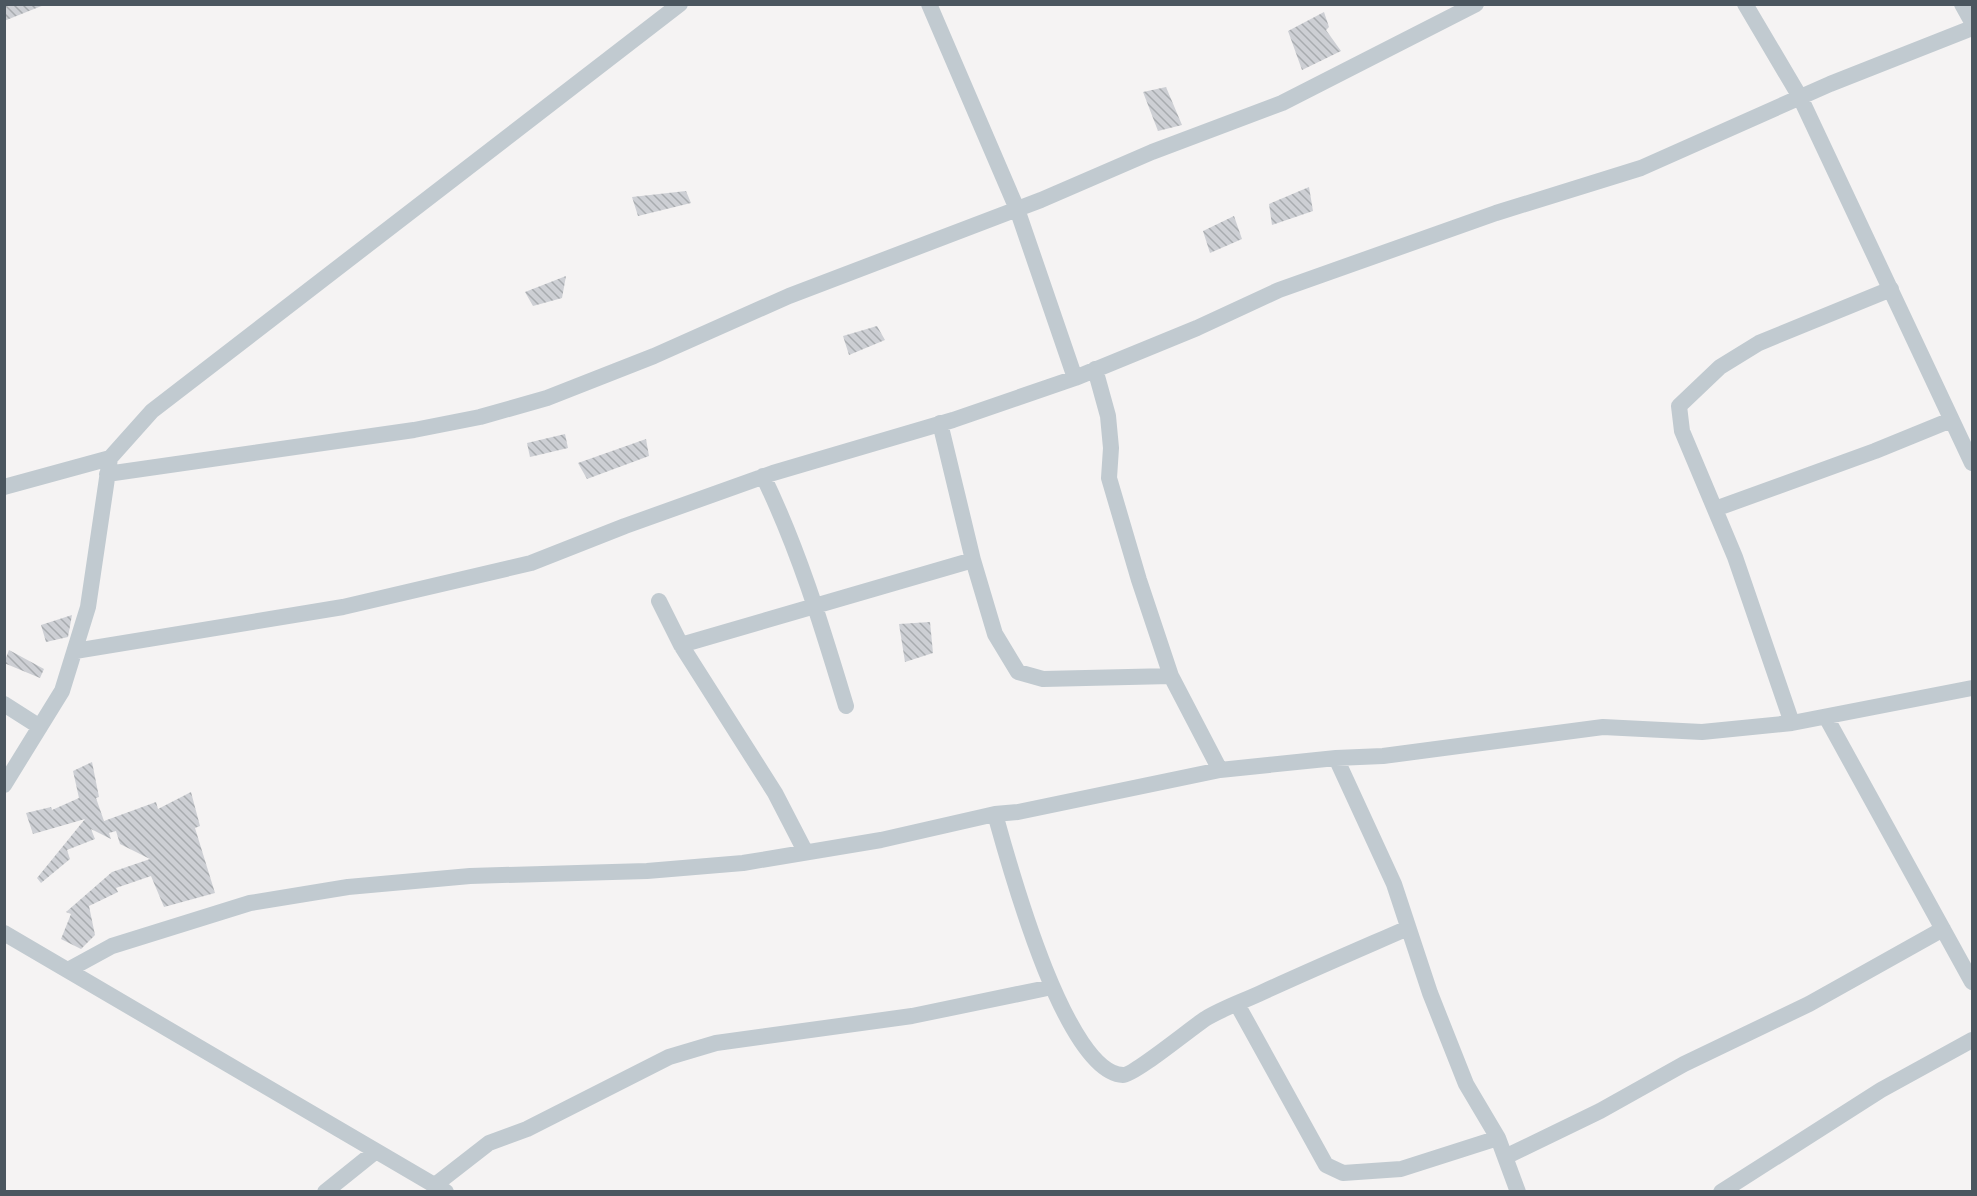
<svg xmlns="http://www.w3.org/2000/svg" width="1977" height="1196" viewBox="0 0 1977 1196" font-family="Quicksand,sans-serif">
	<defs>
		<pattern id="building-back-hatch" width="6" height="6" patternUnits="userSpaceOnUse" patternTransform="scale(1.5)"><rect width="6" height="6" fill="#cdcfd4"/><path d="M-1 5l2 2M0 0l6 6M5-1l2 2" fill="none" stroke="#a8abaf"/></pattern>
	</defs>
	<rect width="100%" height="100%" fill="#f5f3f3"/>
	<!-- building -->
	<path fill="url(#building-back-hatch)" d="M4 4H44V5L4 21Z
		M1324 12 1329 27 1326 30 1341 51 1302 70 1288 31Z
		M1166 87 1182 125 1158 131 1143 92Z
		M1309 187 1313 211 1272 225 1269 204Z
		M686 191 691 203 638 216 632 197Z
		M1234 216 1242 239 1210 253 1203 231Z
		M566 276 562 298 533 306 525 292Z
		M877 326 885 340 849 355 843 336Z
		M565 434 568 448 530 457 527 443Z
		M646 439 649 456 587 479 578 463Z
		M72 615 68 637 46 642 41 625Z
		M930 622 933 653 905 662 899 624Z
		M9 650 44 669 40 678 4 663Z
		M92 762 99 797 96 798 104 821 156 802 158 809 191 792 200 826 195 828 215 893 164 907 151 876 116 888 118 892 89 906 95 935 81 949 61 939 71 914 66 912 112 872 150 859 120 844 116 831 109 833 111 839 91 829 95 839 67 850 70 859 41 883 37 878 85 819 33 834 26 813 51 807 52 810 79 798 73 771Z"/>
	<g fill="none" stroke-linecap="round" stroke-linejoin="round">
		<!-- minor -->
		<path stroke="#c1cad0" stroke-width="16" d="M929 4 1017 209 1075 378
			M1745 4 1800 97 1972 463
			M1962 4 1972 22
			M1095 369 1108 416 1111 448 1109 478 1139 580 1171 676 1220 770
			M940 423 973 560 995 634 1018 672 1043 679 1171 676
			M107 474 414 430 480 417 547 398 654 356 789 296 1041 200 1152 152 1282 103 1476 4
			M763 476C799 550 822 627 846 706
			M4 487 110 458
			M1715 509 1875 451 1951 420
			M659 601 681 645 775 793 805 851
			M681 645 973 560
			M75 651 343 607 531 563 625 526 773 473 953 420 1075 378 1197 328 1279 290 1496 213 1641 168 1830 84 1972 28
			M4 704 40 727
			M1826 717 1972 982
			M1792 723 1735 557 1682 431 1679 406 1720 367 1759 343 1891 289
			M1336 758 1394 884 1430 993 1466 1084 1498 1138 1518 1192
			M4 785 62 691 88 607 110 458 152 411 680 4
			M995 814C1009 864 1065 1073 1123 1075 1134 1075 1190 1029 1205 1019 1223 1008 1244 1001 1263 992 1311 970 1360 949 1408 928
			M4 933 446 1192
			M68 970 112 946 250 903 348 887 470 876 647 871 743 863 881 840 995 814 1018 812 1220 770 1336 758 1383 756 1603 727 1702 732 1792 723 1972 688
			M1237 1004 1326 1165 1343 1173 1401 1169 1498 1138
			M1505 1157 1600 1111 1684 1064 1809 1004 1943 929
			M435 1185 489 1143 527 1129 669 1057 716 1043 912 1016 1052 987
			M325 1192 376 1151
			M1721 1192 1881 1090 1972 1040"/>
	</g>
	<!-- border -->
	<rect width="1977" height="1196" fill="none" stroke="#4b565f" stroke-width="12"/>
</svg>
